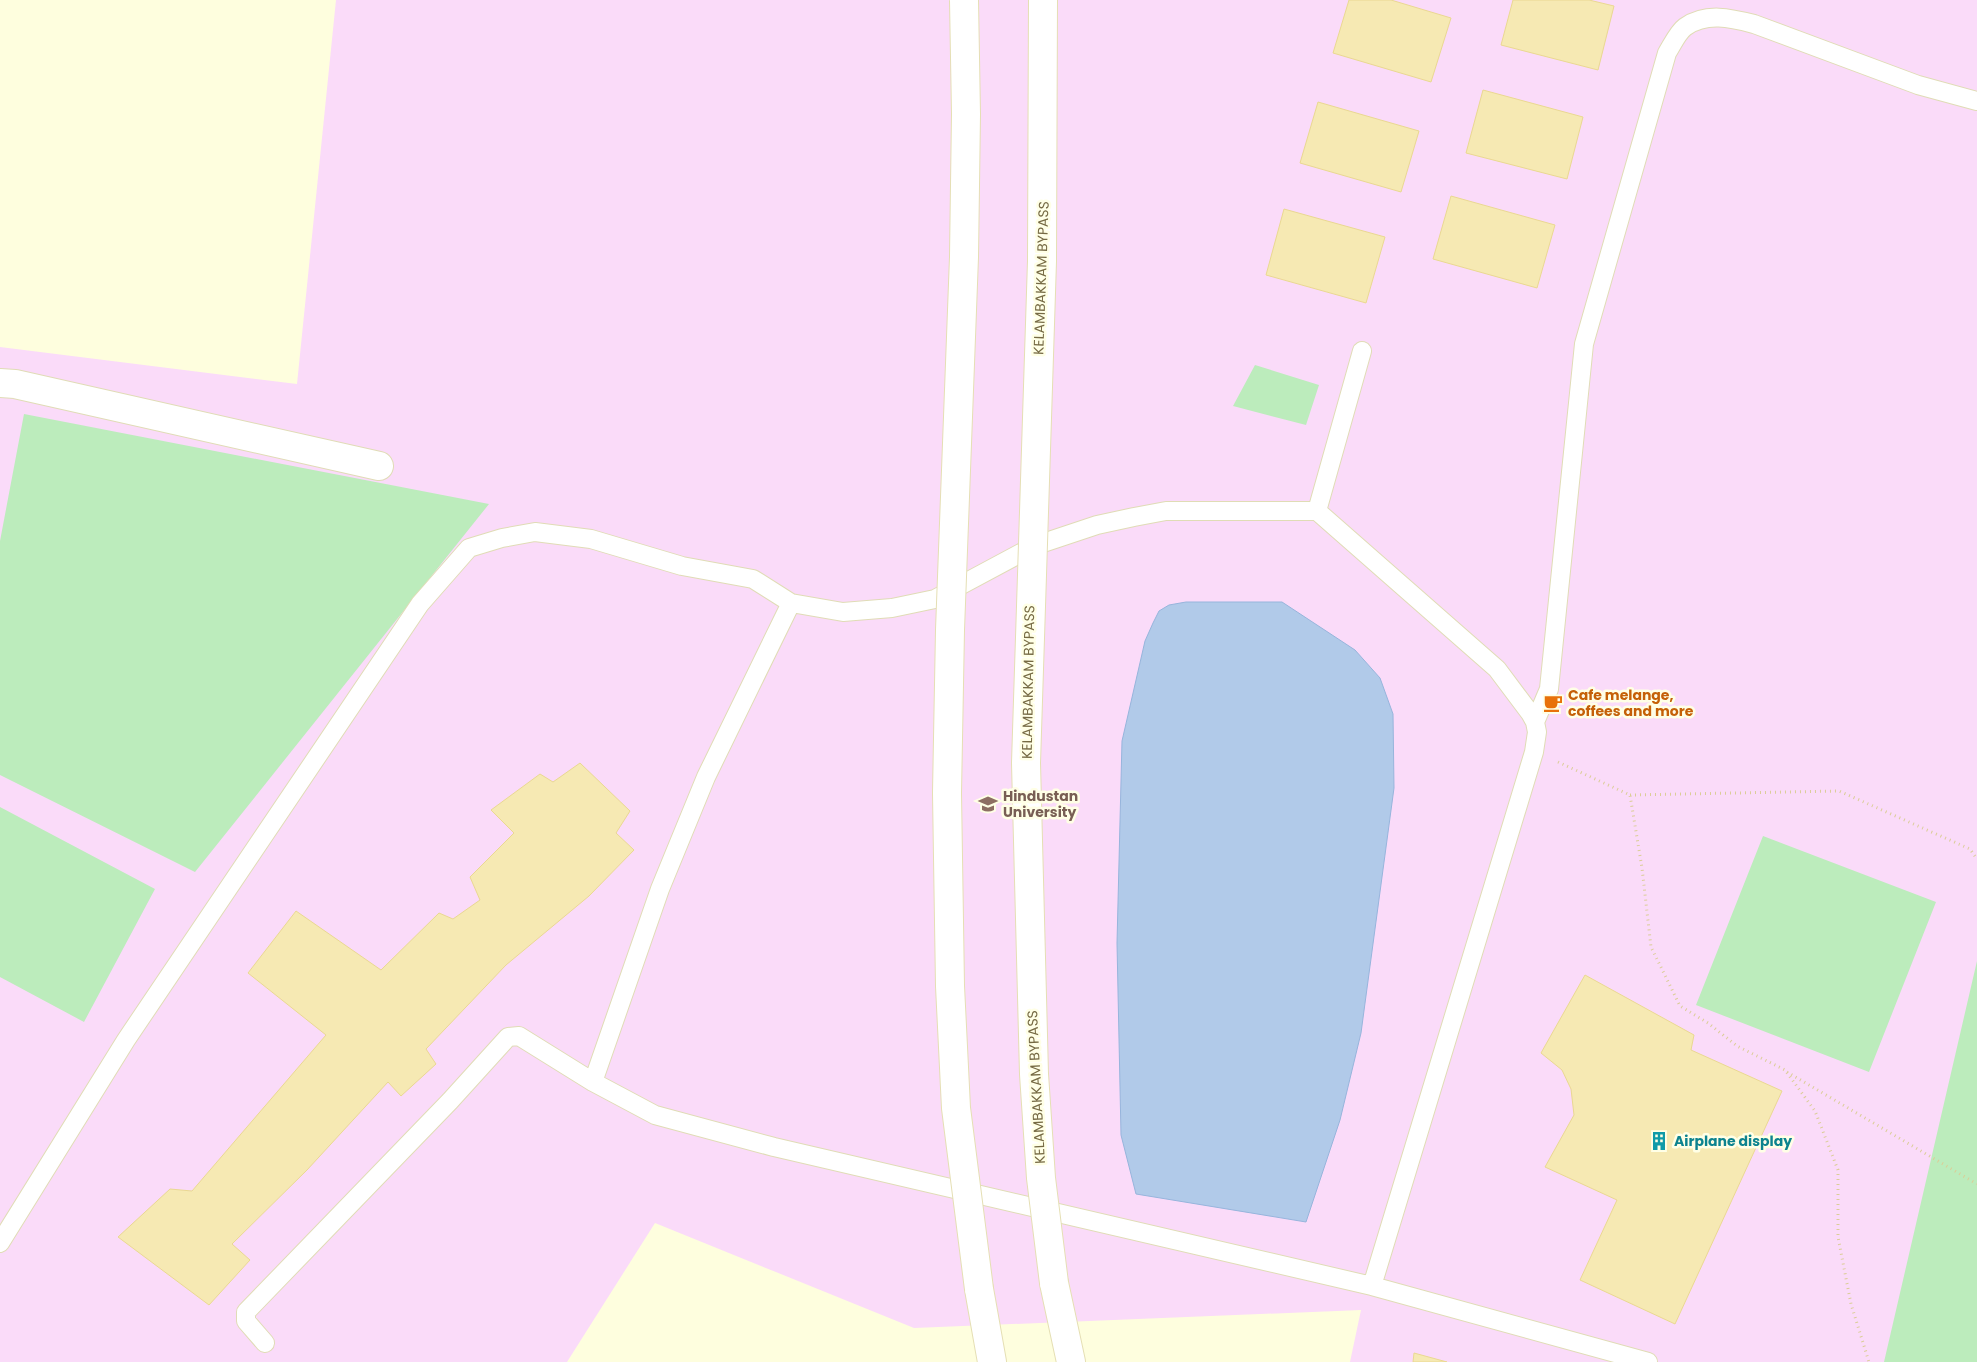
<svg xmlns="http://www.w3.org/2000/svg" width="1977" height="1362" viewBox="0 0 1977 1362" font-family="Poppins,sans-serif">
	<rect width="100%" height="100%" fill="#fefede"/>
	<!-- education -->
	<path fill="#fadbf9" d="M336 0H1977V1362H1350L1361 1310 914 1328 655 1223 567 1362H0V347L297 384Z"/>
	<!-- green -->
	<path fill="#bcecbc" d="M1255 365 1319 385 1306 425 1233 406Z
		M24 414 489 504 195 872 0 775V541Z
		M0 807 155 889 84 1022 0 977Z
		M1763 836 1936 902 1869 1072 1696 1005Z
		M1977 961V1362H1884Z"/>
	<!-- water -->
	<path fill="#b1cae9" stroke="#97b5dc" d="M1186 602H1282L1355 650 1380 678 1393 714 1394 788 1361 1033 1340 1120 1306 1222 1136 1194 1121 1135 1117 943 1122 741 1145 641 1153 623 1159 611 1169 605Z"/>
	<!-- building -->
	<path fill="#f6e9b3" stroke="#ead892" d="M1349 0H1391L1451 18 1431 82 1333 53Z
		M1513 0H1589L1614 6 1598 70 1501 45Z
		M1483 90 1583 117 1567 179 1466 153Z
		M1318 102 1419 131 1401 192 1300 163Z
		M1451 196 1555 225 1537 288 1433 259Z
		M1284 209 1385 237 1366 303 1266 275Z
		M580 763 630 811 616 833 634 850 589 896 506 965 426 1049 436 1064 401 1096 388 1082 307 1170 232 1244 250 1260 209 1305 118 1237 170 1189 192 1191 326 1035 248 973 296 911 381 970 439 913 453 919 480 900 470 877 514 833 491 810 540 774 553 782Z
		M1585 975 1694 1035 1691 1050 1782 1091 1675 1324 1580 1280 1617 1200 1545 1167 1574 1115 1571 1089 1562 1070 1541 1053Z
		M1414 1353 1447 1362H1413Z"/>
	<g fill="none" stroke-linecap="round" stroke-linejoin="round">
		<!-- service casing -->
		<g stroke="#e0dcb6" stroke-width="20">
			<path id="service" d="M1317 511 1362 351
				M1535 722 1549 689 1584 344 1667 53C1672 45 1678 32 1685 27 1706 12 1731 18 1754 24L1918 85 1977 101
				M593 1082 660 889 706 777 791 603
				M0 1243 126 1040 420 604 469 548 502 538 535 532 591 539 682 566 753 579 791 603 843 612 892 608 935 599 1034 546 1097 525 1134 517 1166 511H1317L1497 669 1530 713 1535 722 1537 732 1534 752 1372 1286
				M265 1343 246 1321V1312L450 1101 508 1037 519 1036 593 1082 655 1115 774 1147 1372 1286 1648 1362"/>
		</g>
		<!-- minor casing -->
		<g stroke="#e0dcb6" stroke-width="30">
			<path id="minor" d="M0 383 15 384 379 466"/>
		</g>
		<!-- secondary casing -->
		<g stroke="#e5dfb4" stroke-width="30">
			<path id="secondary" d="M1054 1283 1071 1362
				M979 1289 992 1362"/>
		</g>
		<!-- path -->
		<path stroke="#dbcd97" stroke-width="3" stroke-dasharray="1 4" stroke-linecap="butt" d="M1558 762 1630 795 1642 868 1651 947 1680 1006 1708 1023 1737 1046 1785 1070 1815 1111 1838 1170V1237L1851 1304 1869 1362
			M1630 795 1839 791 1970 849 1977 859
			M1787 1072 1977 1184"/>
		<!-- service -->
		<use href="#service" stroke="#fff" stroke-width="18"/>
		<!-- minor -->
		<use href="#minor" stroke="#fff" stroke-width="28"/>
		<!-- secondary -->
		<use href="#secondary" stroke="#fff" stroke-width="28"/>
		<!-- secondary-bridge casing -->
		<g stroke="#e5dfb4" stroke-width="30" stroke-linecap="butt">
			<path id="secondary-bridge" d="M964 0 966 114 964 257 950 630 947 793 950 986 956 1108 979 1289
				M1043 0 1042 261 1026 763 1034 1074 1041 1178 1054 1283"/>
		</g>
		<!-- secondary-bridge -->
		<use href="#secondary-bridge" stroke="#fff" stroke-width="28"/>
	</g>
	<!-- icons -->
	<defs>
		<g id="cafe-bare" transform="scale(1.5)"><path d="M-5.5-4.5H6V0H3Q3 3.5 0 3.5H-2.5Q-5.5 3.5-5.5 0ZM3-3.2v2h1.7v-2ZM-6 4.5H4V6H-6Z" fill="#e8710a" stroke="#ffffe6" stroke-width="2.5" paint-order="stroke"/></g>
		<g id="university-bare" transform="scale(1.5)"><path d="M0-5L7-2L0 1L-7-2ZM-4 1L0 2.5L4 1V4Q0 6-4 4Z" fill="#8d6e63" stroke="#ffffe6" stroke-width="2.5" paint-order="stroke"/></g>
		<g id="building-bare" transform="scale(1.5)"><path d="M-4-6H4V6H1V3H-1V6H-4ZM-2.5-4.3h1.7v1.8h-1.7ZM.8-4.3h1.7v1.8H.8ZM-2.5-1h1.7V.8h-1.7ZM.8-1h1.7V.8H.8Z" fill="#0f9aa8" stroke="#ffffe6" stroke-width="2.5" paint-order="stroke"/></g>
	</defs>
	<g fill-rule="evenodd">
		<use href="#cafe-bare" x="1553" y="703"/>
		<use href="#university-bare" x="988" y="804"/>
		<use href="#building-bare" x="1659" y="1141"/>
	</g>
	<g text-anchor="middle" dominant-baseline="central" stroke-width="5" stroke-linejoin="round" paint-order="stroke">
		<!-- street labels -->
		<g font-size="14" fill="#766a44" stroke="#ffffe6">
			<text transform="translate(1041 278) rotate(-88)">KELAMBAKKAM BYPASS</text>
			<text transform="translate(1028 682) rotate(-89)">KELAMBAKKAM BYPASS</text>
			<text transform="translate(1036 1087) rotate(-93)">KELAMBAKKAM BYPASS</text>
		</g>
		<!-- food labels -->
		<g font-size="14" font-weight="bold" fill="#c56008" stroke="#ffffe6" text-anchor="start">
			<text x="1568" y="695">Cafe melange,<tspan x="1568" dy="16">coffees and more</tspan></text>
		</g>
		<!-- education labels -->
		<g font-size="14" font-weight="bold" fill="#785e54" stroke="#ffffe6" text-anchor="start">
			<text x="1003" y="796">Hindustan<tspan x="1003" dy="16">University</tspan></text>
		</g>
		<!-- culture labels -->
		<g font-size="14" font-weight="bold" fill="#0d838f" stroke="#ffffe6" text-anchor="start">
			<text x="1674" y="1141">Airplane display</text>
		</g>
	</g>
</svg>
